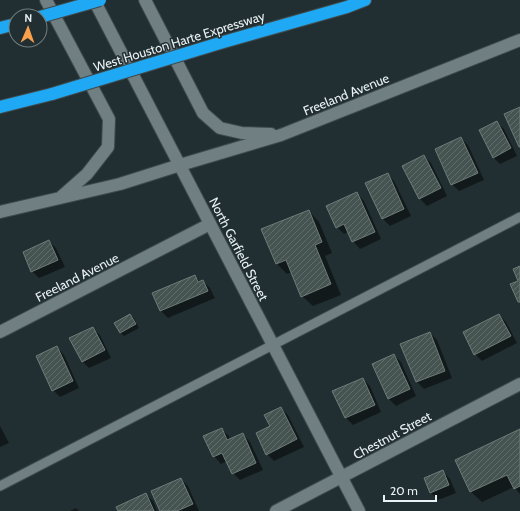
<svg xmlns="http://www.w3.org/2000/svg" width="520" height="511" viewBox="0 0 520 511" font-family="Cabin,sans-serif">
	<defs>
		<pattern id="building-hatch" width="6" height="6" patternUnits="userSpaceOnUse"><rect width="6" height="6" fill="#465451"/><path d="M-1 1l2-2M0 6l6-6M5 7l2-2" fill="none" stroke="#616d6a"/></pattern>
	</defs>
	<rect width="100%" height="100%" fill="#222f32"/>
	<!-- shadow -->
	<path fill="#0007" d="M497 122 504 129 517 156 500 164 493 157Z
		M461 138 468 145 484 180 459 191 452 184Z
		M424 156 431 163 447 196 427 206 420 199 403 167Z
		M387 174 394 181 411 216 390 226 383 219 366 183Z
		M357 194 364 201 381 239 360 249 353 241 348 232 344 234 337 227Z
		M309 211 319 222 332 253 325 256 341 295 313 306 302 296 292 272 287 274 277 264 263 230Z
		M49 241 56 248 65 267 39 278 32 271Z
		M195 276 200 282 203 281 210 288 215 298 168 318 161 311 153 294Z
		M130 315 134 318 139 328 124 336 120 333 115 323Z
		M499 315 506 322 517 343 482 361 475 354Z
		M92 328 100 335 111 358 89 368 82 361Z
		M430 333 437 340 452 378 424 389 417 382 402 345Z
		M57 347 64 355 79 388 60 397 53 390Z
		M394 355 401 362 416 396 396 406 388 398Z
		M363 379 370 386 381 412 353 425 346 418 334 392Z
		M281 408 288 415 304 447 274 461 267 454 271 426Z
		M0 426 9 443 0 447Z
		M221 429 229 436 230 440 243 434 250 442 263 470 240 480 233 473 227 461 221 464 214 456Z
		M520 430V494L514 487 482 502 471 492 456 461Z
		M443 471 450 479 456 493 438 500 431 493Z
		M181 479 188 486 199 511H161Z
		M145 494 153 501 157 511H119Z
		M76 508 79 511H70Z"/>
	<!-- building -->
	<path fill="url(#building-hatch)" stroke="#6d7c79" d="M520 107V147H519L504 114Z
		M497 121 511 148 493 158 479 130Z
		M461 137 478 173 451 185 435 149Z
		M424 155 441 188 419 199 402 166Z
		M388 173 404 209 382 219 365 183Z
		M357 192 375 232 352 242 344 224 336 228 326 206Z
		M309 210 322 242 315 245 331 284 301 297 286 260 276 264 261 229Z
		M49 240 58 260 31 272 23 252Z
		M520 266V302H518L510 284 518 281 513 269Z
		M195 275 198 282 203 280 208 291 160 311 152 293Z
		M130 314 136 324 120 333 114 323Z
		M499 314 511 336 474 355 463 332Z
		M93 327 105 350 82 362 69 338Z
		M430 332 445 371 416 382 400 344Z
		M57 346 73 381 52 391 36 356Z
		M394 354 410 389 388 399 372 364Z
		M363 378 375 405 345 418 332 391Z
		M281 407 297 439 266 455 256 433 270 426 264 415Z
		M222 428 227 440 243 433 256 463 232 474 222 453 213 457 203 436Z
		M520 429V486L514 489 507 475 470 492 455 460Z
		M443 470 449 485 430 493 424 478Z
		M181 478 193 504 177 511H160L151 491Z
		M146 493 154 511H118L116 507Z"/>
	<g fill="none" stroke-linecap="round" stroke-linejoin="round">
		<!-- lane casing -->
		<g stroke="#3f4b4d" stroke-width="11">
			<path id="lane" d="M0 486 520 217"/>
		</g>
		<!-- street casing -->
		<g stroke="#3f4b4d" stroke-width="14">
			<path id="street" d="M0 332 210 224
				M276 511 520 384"/>
		</g>
		<!-- secondary casing -->
		<g stroke="#3f4b4d" stroke-width="14">
			<path id="secondary" d="M46 0 109 119 108 147 87 174 61 197
				M94 0 359 511
				M145 0 203 113 220 128 242 133 271 134
				M0 212 120 184 180 165 281 135 520 40"/>
		</g>
		<!-- highway casing -->
		<g stroke="#3f4b4d" stroke-width="14">
			<path id="highway" d="M0 28 16 24
				M220 43 347 7 365 0
				M0 107 52 94"/>
		</g>
		<!-- lane -->
		<use href="#lane" stroke="#707f82" stroke-width="9"/>
		<!-- street -->
		<use href="#street" stroke="#707f82" stroke-width="12"/>
		<!-- secondary -->
		<use href="#secondary" stroke="#707f82" stroke-width="12"/>
		<!-- highway -->
		<use href="#highway" stroke="#1fa8f3" stroke-width="12"/>
		<!-- highway-bridge casing -->
		<g stroke="#3f4b4d" stroke-width="14" stroke-linecap="butt">
			<path id="highway-bridge" d="M40 17 100 0
				M52 94 220 43"/>
		</g>
		<!-- highway-bridge -->
		<use href="#highway-bridge" stroke="#1fa8f3" stroke-width="12"/>
	</g>
	<g text-anchor="middle" dominant-baseline="central" stroke-width="3" stroke-linejoin="round" paint-order="stroke">
		<!-- street labels -->
		<g font-size="13" fill="#e8f1f3" stroke="#222f32">
			<text transform="translate(179 41) rotate(-17)">West Houston Harte Expressway</text>
			<text transform="translate(346 94) rotate(-22)">Freeland Avenue</text>
			<text transform="translate(239 249) rotate(63)">North Garfield Street</text>
			<text transform="translate(77 277) rotate(-27)">Freeland Avenue</text>
			<text transform="translate(392 435) rotate(-28)">Chestnut Street</text>
		</g>
	</g>
	<!-- north arrow -->
	<g transform="translate(28 28) rotate(2)"><circle r="19" fill="#222f32" stroke="#717d7f"/>
	<path d="M0-3L7 15L0 10L-7 15Z" fill="#f9a04c"/>
	<text y="-6" font-size="11" font-weight="bold" text-anchor="middle" fill="#e8f1f3">N</text>
	</g>
	<!-- scale -->
	<path d="M384 495v6h52v-6" fill="none" stroke="#e8f1f3" stroke-width="2"/>
	<text x="390" y="495" font-size="12" fill="#e8f1f3" stroke="#222f32" stroke-width="3" paint-order="stroke">20 m</text>
</svg>
